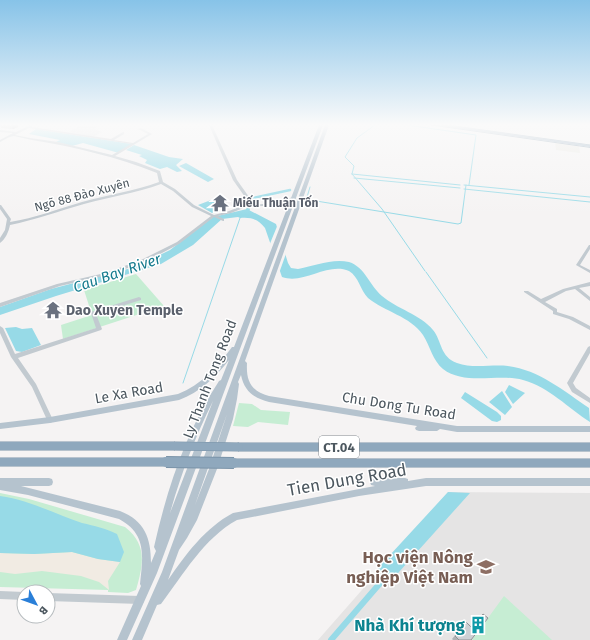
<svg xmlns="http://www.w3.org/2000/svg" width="590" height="640" viewBox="0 0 590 640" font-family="'Fira Sans',sans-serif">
	<rect width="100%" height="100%" fill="#f5f3f3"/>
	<!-- commercial -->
	<path fill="#eae8e2" d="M555 142 579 145 580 153 556 150Z"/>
	<!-- education -->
	<path fill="#e5e4e4" d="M80 125 95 126 97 127 96 130 102 132 93 137 69 132Z
		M448 492 590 493V640H318Z"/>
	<!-- green -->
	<path fill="#c6edd3" d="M136 274 164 306 63 339 61 325 92 315 84 290Z
		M239 403 252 404 261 410 290 412 288 425 258 422 248 427 233 426Z
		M0 493 29 499 125 527C148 545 143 565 136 590L128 593 108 592V590L0 587Z
		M504 596 552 640H472Z"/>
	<!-- sand -->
	<path fill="#f1ebe3" d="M72 552 98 559 120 562 108 581 109 590 99 582 81 576 42 571 15 574 0 572V553L34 554Z"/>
	<!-- water -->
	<path fill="#97dae7" d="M36 129 132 144 119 153 83 143 72 146 56 142 60 140 29 134Z
		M134 145 169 157 183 159 176 165 182 171 177 172 167 167 160 169 145 163 147 160 139 156 142 155 126 150Z
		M186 163 214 179 208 182 179 166Z
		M211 200 221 203 217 212 212 213 198 205Z
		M247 209 276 224 288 263 291 268 298 269C313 266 333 258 349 262 365 267 370 286 382 296 397 309 420 314 433 330 442 341 440 357 457 363 473 369 492 364 508 366 539 370 564 391 589 408L590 422C568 408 549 387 523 380 499 373 465 386 443 369 433 361 430 346 423 335 410 316 385 312 368 298 360 290 359 277 349 271 327 262 304 285 282 277L265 228C258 219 251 217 240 218L238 217 222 219 193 245 161 264 56 296 0 315V307L51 289 135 267 170 250 213 217Z
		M16 327 22 329 32 328 41 345 22 352 16 351 5 328Z
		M509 385 525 393 513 404 505 392Z
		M502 391 512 407 505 415 489 402Z
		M465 392 497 412 501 416V420L497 422 492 421 461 398Z
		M448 492 470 493 390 582 378 568Z
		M0 496C29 500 55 514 82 523 95 526 105 528 117 534L124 552 120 562 98 559 72 552 34 554 0 553Z"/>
	<!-- pier -->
	<path fill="#f5f3f3" d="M278 224 287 251 278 276 269 246Z"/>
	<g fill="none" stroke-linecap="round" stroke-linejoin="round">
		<!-- stream -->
		<path stroke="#97dae7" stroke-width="1" d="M407 125 476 135 469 185
			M352 174 382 209 425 271
			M352 174 460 185
			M352 174 354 166 345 157 357 138 375 125
			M354 178 460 188
			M464 185 590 197
			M310 187 307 197 310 200 458 224 461 223 466 185
			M464 189 590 202
			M426 272 487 358
			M183 383 240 218"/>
		<!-- canal-far2 -->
		<path stroke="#97dae7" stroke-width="2.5" d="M248 210 253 198 290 190"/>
		<!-- canal-far1 -->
		<path stroke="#97dae7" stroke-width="3.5" d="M247 214 248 209"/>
		<!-- canal -->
		<path stroke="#97dae7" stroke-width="6" d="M331 640 388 574"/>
		<!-- highway casing -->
		<g stroke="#7a93a8" stroke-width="1">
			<path id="highway" d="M432 125H447L590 145V147Z
				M0 442H174L177 443 178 446 177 449 174 450H0Z
				M239 443H590V451H239L236 450 235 447 236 444Z
				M0 458H166L169 459 171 462 169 465 166 466H0Z
				M234 459H590V467H234L231 466 229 463 231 460Z"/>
		</g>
		<!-- minor -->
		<path fill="#c2cad0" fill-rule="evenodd" d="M30 125H32V127L111 139 123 132H124V134L114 140 133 143 148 134 138 129 141 128 152 134 115 156 136 162 160 171 163 182 175 189 194 205 214 215 229 211 242 206 245 197 233 180 209 125H212L237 180 249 197 247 205 263 204 294 197 296 198 294 199 263 206 246 207 231 213 218 216 224 219V221H223L214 217 179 244 145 262 108 275 60 286 0 307V303L57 284 105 273 141 260 177 242 211 216 192 207 173 191 161 184C136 193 109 197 84 204 59 211 35 220 10 225 9 231 5 240 0 243V238L5 230 7 219 0 209V205H1L11 219 10 222C35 218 58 209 82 202 107 195 134 191 159 182L157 173C117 157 75 147 32 140 26 139 20 137 14 136 10 136 4 140 0 142V140L13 133 0 132V130L16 132ZM29 128 131 144 112 155 58 142 30 138 15 135Z
			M589 245H590V249L580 265 590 270V273L576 265Z
			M590 282V286L579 288 590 297V301L575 289 566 291 545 302 557 309V312L573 317 590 326V330L569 319 553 314V311L524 292V291H528L541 299 563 289Z
			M139 297 141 298V300L96 314 102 329 101 330 18 358 36 384 53 420 52 422 50 423 48 422 32 387 11 357 0 333V326L3 328 15 354 96 328 91 313V312Z
			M590 346V353L573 383 576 388 590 398V403L572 392 567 383 588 347Z
			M0 591 24 592V600L0 599Z
			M48 593 140 596 143 597 144 600 143 603 140 604 48 601Z"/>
		<!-- major -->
		<path fill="#b5c3ce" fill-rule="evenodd" d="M319 125H323L157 573 127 640H117L141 586 140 584C143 556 147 534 119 519L28 495 0 490V478H49L52 479 53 482 52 485 49 486H21L120 511C145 521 151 538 151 563L156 551 154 547C167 489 186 431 219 381L221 380 229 360C215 378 200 392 179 400L50 423 0 429V423L50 417 178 394C201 385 217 367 232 347H234ZM213 401 170 513C181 474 195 437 213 401Z
			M325 125H329L245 361 247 363C246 381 251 391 269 396L457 426H590V432H457L440 429 437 431H419L416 430 415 428 417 426 269 402C254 398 244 391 241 375L238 382 239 384 237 399 233 419 217 469 197 520 187 538 179 550 168 580C186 554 205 528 233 513L375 486 371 485 370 482 371 479 374 478H405L408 479V481L426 478H590V486H426L359 496 237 520C204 538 183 575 161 604L157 605 142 640H132L162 572ZM227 414 209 469 195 505Z"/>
		<!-- highway -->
		<use href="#highway" fill="#8fa8bd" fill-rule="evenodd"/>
		<!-- highway-bridge-far1 casing -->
		<g stroke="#7a93a8" stroke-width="9" stroke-linecap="butt">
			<path id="highway-bridge-far1" d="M174 446 239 447"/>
		</g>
		<!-- highway-bridge casing -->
		<g stroke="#7a93a8" stroke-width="12" stroke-linecap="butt">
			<path id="highway-bridge" d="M166 462 234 463"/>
		</g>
		<!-- highway-bridge-far1 -->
		<use href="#highway-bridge-far1" stroke="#8fa8bd" stroke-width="8"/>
		<!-- highway-bridge -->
		<use href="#highway-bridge" stroke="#8fa8bd" stroke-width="10"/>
	</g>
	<!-- wall -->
	<path fill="#b0b3b6" d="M0 125H18V127L13 129 1 128Z
		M483 614 471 640H453L452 639 466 622 472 627Z"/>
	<!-- shaded-wall -->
	<path fill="#909294" d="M13 125H18V127L13 129 12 126Z"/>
	<!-- building -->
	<path fill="#cdd0d4" stroke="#909294" d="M483 614 488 618 471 640H459L455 636 466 622 472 628Z"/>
	<!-- sky -->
	<linearGradient id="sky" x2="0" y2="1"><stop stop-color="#87c3e8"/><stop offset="0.58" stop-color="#fafafa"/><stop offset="1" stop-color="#fafafa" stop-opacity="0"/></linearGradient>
	<rect width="590" height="215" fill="url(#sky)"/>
	<!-- icons -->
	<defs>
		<g id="temple-bare" transform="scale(1.38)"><path d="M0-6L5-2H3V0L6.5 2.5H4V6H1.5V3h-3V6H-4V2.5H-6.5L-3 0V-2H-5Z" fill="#6b7280" stroke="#fff" stroke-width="2.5" paint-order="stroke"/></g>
		<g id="university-bare" transform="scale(1.38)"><path d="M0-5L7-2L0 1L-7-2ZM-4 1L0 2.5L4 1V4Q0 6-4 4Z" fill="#8d6e63" stroke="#fff" stroke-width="2.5" paint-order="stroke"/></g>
		<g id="building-bare" transform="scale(1.38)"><path d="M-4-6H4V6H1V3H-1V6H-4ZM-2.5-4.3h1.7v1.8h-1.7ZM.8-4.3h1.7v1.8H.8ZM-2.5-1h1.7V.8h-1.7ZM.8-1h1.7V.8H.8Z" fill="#0f9aa8" stroke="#fff" stroke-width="2.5" paint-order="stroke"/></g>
	</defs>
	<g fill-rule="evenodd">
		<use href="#temple-bare" x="220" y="203"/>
		<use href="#temple-bare" x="53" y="310"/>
		<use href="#university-bare" x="486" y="567"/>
		<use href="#building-bare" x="478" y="625"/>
	</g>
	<g text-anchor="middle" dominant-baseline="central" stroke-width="3" stroke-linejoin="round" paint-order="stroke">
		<!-- far-street labels -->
		<g font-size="12" fill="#4c575f" stroke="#fff">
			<text transform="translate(82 195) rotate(-15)">Ngõ 88 Đào Xuyên</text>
		</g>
		<!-- far-worship labels -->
		<g font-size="12" font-weight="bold" fill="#5b616d" stroke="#fff" text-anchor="start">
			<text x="233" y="203">Miếu Thuận Tốn</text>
		</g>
		<!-- shield labels -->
		<rect fill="#fff" stroke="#82898f" stroke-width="1" x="319" y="436" width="40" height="22" rx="3"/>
		<g font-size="13" font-weight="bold" fill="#4c575f">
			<text x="339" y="447">CT.04</text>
		</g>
		<!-- worship labels -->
		<g font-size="14" font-weight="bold" fill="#5b616d" stroke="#fff" text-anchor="start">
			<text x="66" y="310">Dao Xuyen Temple</text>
		</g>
		<!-- street labels -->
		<g font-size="14" fill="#4c575f" stroke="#fff">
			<text transform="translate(210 379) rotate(-69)">Ly Thanh Tong Road</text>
			<text transform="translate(129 393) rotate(-10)">Le Xa Road</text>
			<text transform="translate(399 406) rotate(9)">Chu Dong Tu Road</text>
		</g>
		<!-- water labels -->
		<g font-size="15" font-style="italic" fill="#177c8f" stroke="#fff">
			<text transform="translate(117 273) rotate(-19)">Cau Bay River</text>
		</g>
		<!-- near-street labels -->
		<g font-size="17" fill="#4c575f" stroke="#fff">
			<text transform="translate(347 480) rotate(-10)">Tien Dung Road</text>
		</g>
		<!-- near-education labels -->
		<g font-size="17" font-weight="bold" fill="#785e54" stroke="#fff" text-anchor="end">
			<text x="473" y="557">Học viện Nông<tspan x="473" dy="20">nghiệp Việt Nam</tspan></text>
		</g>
		<!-- near-culture labels -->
		<g font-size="17" font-weight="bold" fill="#0d838f" stroke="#fff" text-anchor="end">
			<text x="465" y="625">Nhà Khí tượng</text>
		</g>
	</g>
	<!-- north arrow -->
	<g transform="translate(36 604) rotate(131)"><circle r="19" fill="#ffffff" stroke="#b7bcbf"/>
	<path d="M0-3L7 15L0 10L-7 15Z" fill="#2a7fd8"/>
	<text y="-6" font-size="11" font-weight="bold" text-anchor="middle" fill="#4c575f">B</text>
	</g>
</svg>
